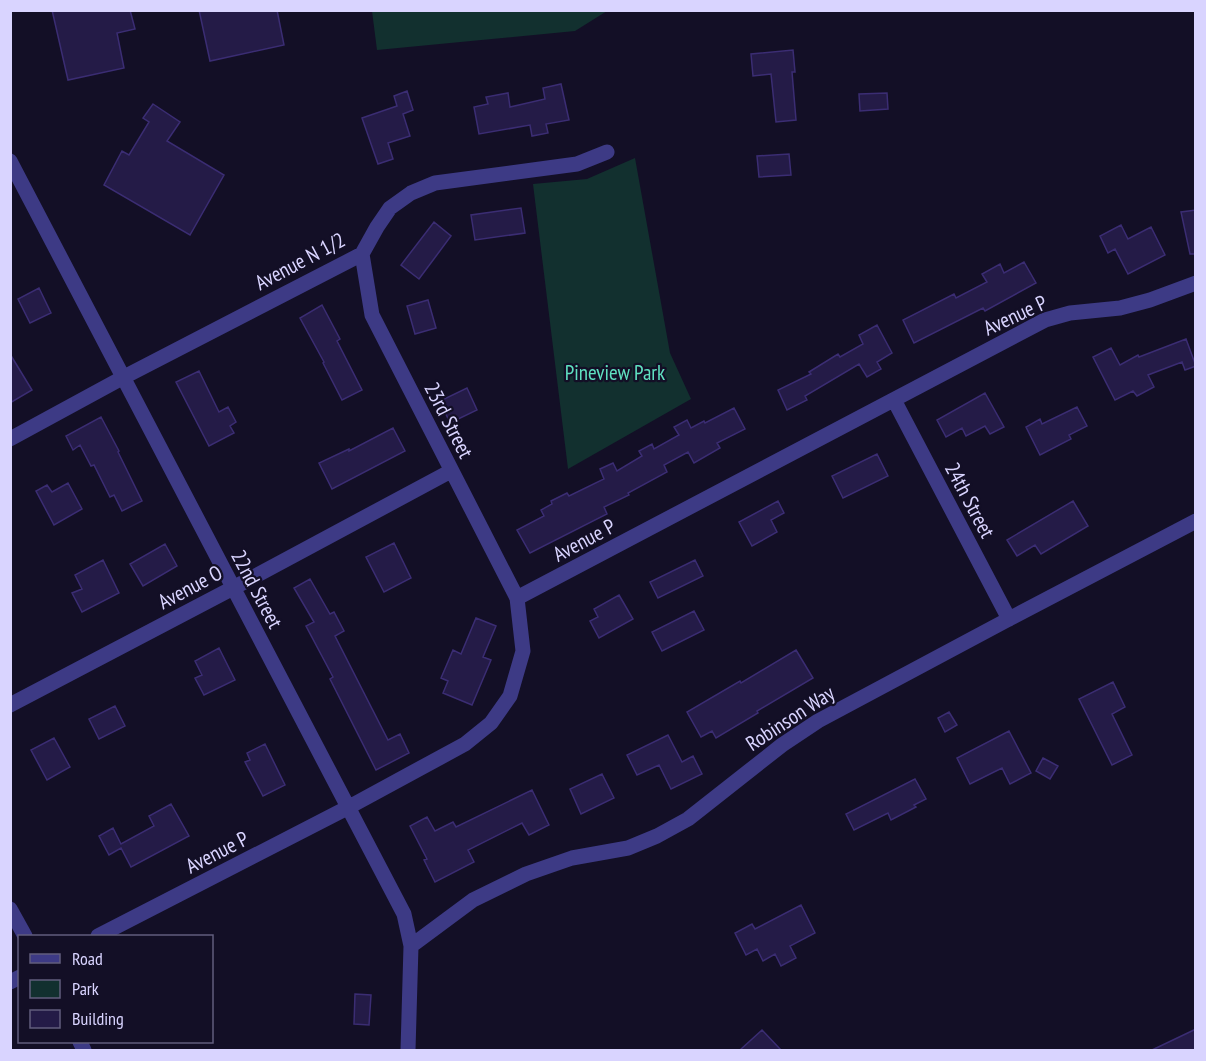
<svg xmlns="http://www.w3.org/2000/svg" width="1206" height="1061" viewBox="0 0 1206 1061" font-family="'PT Sans Narrow',sans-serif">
	<rect width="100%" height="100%" fill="#130f26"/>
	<!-- green -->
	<path fill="#12302f" d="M372 11V10L607 11 575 31 377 50Z
		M635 158 670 353 691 399 568 469 533 184 587 179Z"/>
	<!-- building -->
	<path fill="#241b47" stroke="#3b2d73" stroke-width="1.5" d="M52 10H130L135 29 117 33 124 68 68 80Z
		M199 10H277L284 45 210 61Z
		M793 50 795 72H792L796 120 776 122 771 74 753 76 751 54Z
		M561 84 569 120 546 124 548 133 532 136 530 125 479 134 474 107 488 104 486 97 508 93 510 107 545 99 543 88Z
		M407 91 413 110 403 114 410 136 388 143 393 159 378 164 362 118 397 106 394 96Z
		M887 93 888 109 860 111 859 94Z
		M153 104 180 122 167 141 224 175 190 235 104 185 122 151 129 155 149 122 143 118Z
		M789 154 791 175 759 177 757 156Z
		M521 208 525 233 475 240 471 215Z
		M1196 210V254H1190L1181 212Z
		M434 222 451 236 419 279 401 265Z
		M1121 225 1128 239 1151 227 1165 255 1128 274 1115 249 1108 253 1100 236Z
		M1024 262 1036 283 985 311 983 308 914 343 903 320 954 294 956 298 987 282 982 274 1000 264 1004 273Z
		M39 288 51 313 30 323 18 299Z
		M428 300 436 328 415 334 407 306Z
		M322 305 340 339 337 341 362 390 342 400 323 363 324 362 300 318Z
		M877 325 892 353 877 362 881 369 867 377 859 364 805 396 807 400 787 410 778 390 811 374 809 372 838 354 840 357 863 344 859 335Z
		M1186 339 1196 366 1185 370 1182 362 1148 375 1154 387 1137 396 1133 391 1115 400 1093 357 1111 348 1120 365 1138 355 1139 357Z
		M10 354 32 390 10 403Z
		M199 371 219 412 228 407 236 422 230 426 234 433 209 446 176 382Z
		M467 388 477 410 450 423 440 401Z
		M985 393 1004 427 990 434 985 426 966 436 962 428 946 437 937 420Z
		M1077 407 1087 426 1069 435 1071 439 1040 455 1026 427 1040 419 1042 424Z
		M734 408 745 429 717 443 720 448 694 463 688 452 664 465 667 472 628 493 629 495 604 507 607 514 530 553 517 530 544 516 541 510 552 504 551 501 567 493 569 496 604 479 600 469 613 463 617 471 642 456 639 451 652 444 654 449 679 435 674 427 687 420 691 428 704 421 705 423Z
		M101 417 119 451 118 452 142 501 122 511 114 495 110 497 94 465 91 466 80 445 73 450 66 436Z
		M393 428 405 451 332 489 319 463 349 449V451Z
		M877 454 888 476 843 498 832 476Z
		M68 483 82 509 54 525 36 491 47 485 52 492Z
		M778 501 784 513 771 520 777 532 752 546 739 522Z
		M1073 501 1088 526 1041 554 1035 545 1017 556 1007 540Z
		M394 543 411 578 384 592 366 557Z
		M165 544 177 566 143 586 130 564Z
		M103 560 119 593 82 612 72 593 82 589 75 575Z
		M695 560 703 576 658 598 650 582Z
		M310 579 330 614 334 612 344 631 335 636 388 740 400 734 409 753 376 770 330 679 333 677 306 626 314 622 294 588Z
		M619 595 633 619 599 638 590 621 598 617 594 609Z
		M694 611 704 630 662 651 652 632Z
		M476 618 496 626 483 657 491 660 472 705 443 693 448 681 441 678 453 650 461 654Z
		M219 648 235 680 204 695 195 678 202 675 195 661Z
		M796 650 813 678 757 711 758 713 716 738 712 731 701 737 687 712 740 681 741 683Z
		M1113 682 1125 707 1112 714 1132 755 1112 765 1079 699Z
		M115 706 125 726 99 739 89 719Z
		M949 712 957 725 945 732 938 718Z
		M1009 731 1031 773 1010 784 1002 768 970 784 957 758Z
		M668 735 682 762 693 756 702 774 671 789 659 765 637 775 627 755Z
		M54 738 70 767 47 780 31 750Z
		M265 744 285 785 263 796 245 762 250 760 247 753Z
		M1043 758 1058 766 1050 779 1036 771Z
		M602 774 614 798 581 814 570 789Z
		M915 779 926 799 914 805 916 807 891 820 888 813 854 830 846 814Z
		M532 790 549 825 529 835 522 823 468 850 474 862 435 882 424 860 427 859 410 826 427 817 435 831 453 822 456 827Z
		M171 804 189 836 131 867 121 848 109 855 99 836 113 828 121 844 154 826 149 816Z
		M801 905 815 933 790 946 796 958 781 966 775 954 763 961 757 949 746 955 735 933 752 924 755 929Z
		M355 994 371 995 369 1025 354 1024Z
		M1196 1029V1050H1152Z
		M762 1030 781 1050H740Z"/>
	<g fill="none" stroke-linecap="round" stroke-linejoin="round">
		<!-- minor -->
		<path stroke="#3d3a85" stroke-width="15" d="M10 161 404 914 411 946 408 1050
			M894 400 1009 619
			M10 439 124 377 362 254 377 227 390 208 411 193 435 183 577 164 607 152
			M517 598 1045 320 1070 313 1120 308 1150 300 1196 283
			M10 705 233 588 451 471
			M10 909 25 936
			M98 936 349 807 465 744 491 723 510 696 523 651 517 598 372 315 362 254
			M411 946 473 900 526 874 572 858 628 848 657 836 688 819 782 745 818 721 1009 619 1196 521
			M10 982 20 977
			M80 1042 84 1050"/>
	</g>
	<g text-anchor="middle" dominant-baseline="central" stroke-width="4.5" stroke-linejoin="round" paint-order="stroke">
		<!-- street labels -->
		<g font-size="21" fill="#d9d4ff" stroke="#130f26">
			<text transform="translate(300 261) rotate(-28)">Avenue N 1/2</text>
			<text transform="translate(1015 315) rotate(-25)">Avenue P</text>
			<text transform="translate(449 420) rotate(63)">23rd Street</text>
			<text transform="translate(970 500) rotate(62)">24th Street</text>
			<text transform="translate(584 540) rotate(-28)">Avenue P</text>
			<text transform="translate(190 587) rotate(-28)">Avenue O</text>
			<text transform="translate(257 589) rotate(62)">22nd Street</text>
			<text transform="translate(790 718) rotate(-33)">Robinson Way</text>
			<text transform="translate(217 852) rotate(-27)">Avenue P</text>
		</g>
		<!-- park labels -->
		<g font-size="21" fill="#5fe0c0" stroke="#130f26">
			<text x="615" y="372">Pineview Park</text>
		</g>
	</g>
	<!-- border -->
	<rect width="1206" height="1061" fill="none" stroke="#d9d4ff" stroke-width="24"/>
	<!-- legend -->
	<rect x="18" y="935" width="195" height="108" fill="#130f26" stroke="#625e7d" stroke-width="1.5"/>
	<rect x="30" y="954" width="30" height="9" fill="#3d3a85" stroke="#625e7d" stroke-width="1.5"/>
	<text x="72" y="965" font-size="18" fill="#d9d4ff">Road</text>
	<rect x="30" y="980" width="30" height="18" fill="#12302f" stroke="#625e7d" stroke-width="1.5"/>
	<text x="72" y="995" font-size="18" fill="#d9d4ff">Park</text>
	<rect x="30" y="1010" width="30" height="18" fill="#241b47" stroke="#625e7d" stroke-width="1.5"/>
	<text x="72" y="1025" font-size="18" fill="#d9d4ff">Building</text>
</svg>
